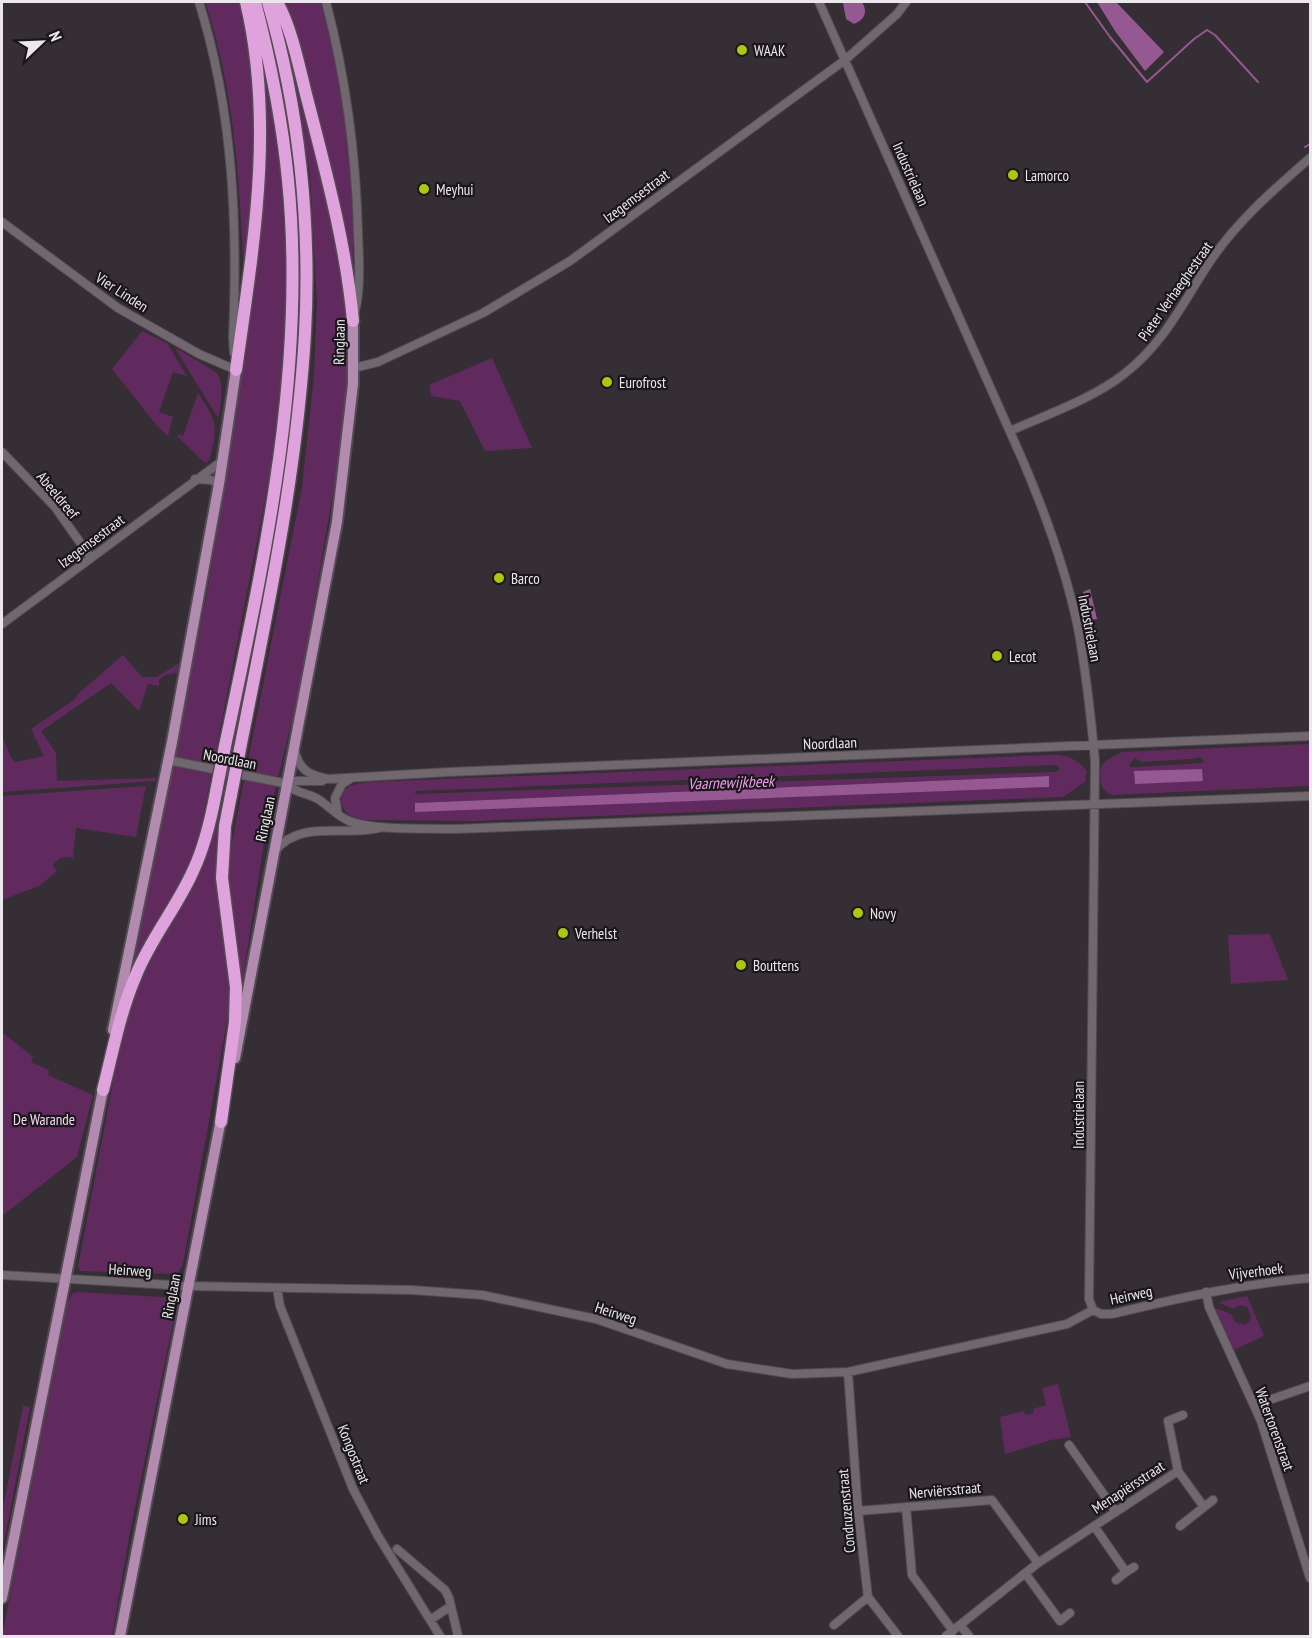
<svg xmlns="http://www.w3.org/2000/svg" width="1312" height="1638" viewBox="0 0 1312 1638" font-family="'PT Sans Narrow',sans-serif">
	<rect width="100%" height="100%" fill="#352e34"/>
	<path fill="#602a5e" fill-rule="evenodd" d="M205,2H241C249,42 256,83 256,124C256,176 249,228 244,279C240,186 235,91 205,2Z
		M283,2H321C333,46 342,91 347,137C353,184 353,231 354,279Z
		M295,72L339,251L346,310L348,370L337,470L299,691L267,823L240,997L227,867L302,487L314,375L317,301L310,174L291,74Z
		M266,75L280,161L286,263L287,316L281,391L274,454L196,853L186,874L132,966L207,593L234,430L253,285L262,79Z
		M142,331L167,343L187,376L173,372L159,412L173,417L168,436L157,426L112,369Z
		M176,348L217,373C225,386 220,402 219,417L216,415L176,350Z
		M492,358L532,448L485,451L460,401L431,396L429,385Z
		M198,393C218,423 218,427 209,461L205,463L177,436L178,434L183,436Z
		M123,655L142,677H157L179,663L177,673L164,675L159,680V686L148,684L139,711L111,683L41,731L56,753L57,781L156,778L155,781L2,792V736L11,758L16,762L44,756L31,729L75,699L79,693Z
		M1310,744V786L1112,795C1098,790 1100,779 1101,766L1107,760L1122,752ZM1198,757L1203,760L1204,763L1134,767H1130V764L1135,758L1141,762L1191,759Z
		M1049,755C1065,754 1076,758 1087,771L1085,782L1063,797L475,821L366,820C361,819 355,818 351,816C340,810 337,794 348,787C354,784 361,783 368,782ZM1055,765L1059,767V771L1053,772L415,794L416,791ZM1048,776V787L415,811L416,803Z
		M146,786L136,837L76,828L73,858C63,855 60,858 53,865L57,871L39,886L2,900V796Z
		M219,805H224L230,1005L183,1264L178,1273L175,1274L80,1271L78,1266L119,1051L133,995L150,956L193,886L210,845Z
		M1270,934L1288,980L1231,984L1228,935Z
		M2,1032L33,1057L31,1062L49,1070L48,1075L93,1095L77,1157L2,1216Z
		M79,1292L178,1298L130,1532L112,1636H2L68,1301L73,1293Z
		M1247,1296L1264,1336L1234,1350L1215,1308L1231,1314L1235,1322L1244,1325L1249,1322L1251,1316L1247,1307L1241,1305L1233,1309L1219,1302Z
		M1058,1384L1071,1437L1051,1440L1005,1454L1000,1417L1024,1411L1025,1415L1034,1413L1033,1409L1046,1405L1042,1388Z
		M23,1406L30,1407L2,1553V1512Z"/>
	<path fill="#955892" d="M845,2H862C868,12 865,19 854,24L846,19L843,3Z
		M1097,2H1116L1164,52L1145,71L1115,31Z
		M1090,589L1097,619L1090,620L1083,592Z
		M1202,769L1203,781L1135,784L1134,771Z
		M1049,776V787L415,812V803Z"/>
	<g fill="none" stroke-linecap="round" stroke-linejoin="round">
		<path stroke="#955892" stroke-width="2" d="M1085,2L1110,37L1147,82L1194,39L1207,30L1215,35L1258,82
			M1305,147L1310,144"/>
		<defs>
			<path id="minor" d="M199,2C233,111 238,223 233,337L234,353
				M326,2C346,78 356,155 358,233C359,257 361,289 355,311
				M819,2L1023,461C1046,515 1066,571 1078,628C1086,672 1091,717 1095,761L1089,1299L1093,1310
				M2,222L118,308L199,354L236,370V368
				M354,368L378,362L483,313L570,261L845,60L897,14L906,2
				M1010,431C1046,415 1094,398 1124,374C1163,344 1181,306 1207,266C1234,224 1273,190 1310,158
				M2,452L55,507L91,558
				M195,479L211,480L219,484
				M2,624L222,461
				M295,752C300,771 310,775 328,779L449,772L1310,736
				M168,760L288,784L293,781H322
				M288,784C294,793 307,793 316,798C327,804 336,815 347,820C370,831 427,828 455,829L1310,796
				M338,814L335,798L342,784L350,779
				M275,851C300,819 343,837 379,828
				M2,1275L188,1286L412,1290L482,1295L596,1319L727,1364L792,1374L848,1372L1067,1324L1093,1310
				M277,1288L280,1306L353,1489L378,1536L440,1636
				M1206,1292L1209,1307L1261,1421L1310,1578
				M1093,1310L1101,1314H1112C1179,1298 1241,1284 1310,1278
				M848,1372L858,1511L868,1597L898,1636
				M1255,1405L1310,1386
				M1069,1445L1116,1512
				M906,1507L912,1575L953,1631
				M1204,1507L1213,1500
				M858,1511L992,1500L1038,1563
				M1094,1526L1126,1572L1134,1567
				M1180,1526L1204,1507L1178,1471L1168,1421L1183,1415
				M397,1549L445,1590L449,1598L458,1636
				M1025,1573L1060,1621L1070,1613
				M1116,1580L1126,1572
				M430,1620L451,1606
				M834,1625L868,1597
				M960,1625L969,1636
				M946,1636L1038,1563L1178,1471"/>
			<path id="major" d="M113,1030L172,742L219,484L236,370
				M235,1058L337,522L353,384V321
				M2,1598L104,1084
				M120,1636L222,1114"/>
			<path id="highway" d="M277,2C292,29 299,67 307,98C326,172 346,245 353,321
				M236,370C253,248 275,124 246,2
				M225,746C264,561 307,370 288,180C282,119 270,60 255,2
				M240,749C267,612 297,474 305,333C311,223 299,108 268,2
				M103,1090C113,1051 120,1012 136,975C151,938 177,907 193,871C205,846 211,819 216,792
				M221,1122L235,1022L236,987L222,878L225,826L231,795"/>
		</defs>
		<use href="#minor" stroke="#524c52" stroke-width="10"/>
		<use href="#major" stroke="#524c52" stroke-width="14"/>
		<use href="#highway" stroke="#524c52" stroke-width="15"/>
		<use href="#minor" stroke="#70676f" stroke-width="8"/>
		<use href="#major" stroke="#b38ab0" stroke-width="10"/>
		<use href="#highway" stroke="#e0a2dc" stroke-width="12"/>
		<defs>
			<path id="highway-bridge" d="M216,792L225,746
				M231,795L240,749"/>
		</defs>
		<use href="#highway-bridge" stroke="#524c52" stroke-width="15" stroke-linecap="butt"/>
		<use href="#highway-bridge" stroke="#e0a2dc" stroke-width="12"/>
	</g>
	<g fill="#adc60f" stroke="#1a171a" stroke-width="2">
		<circle cx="742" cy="50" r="6"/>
		<circle cx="1013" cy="175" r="6"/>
		<circle cx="424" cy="189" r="6"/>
		<circle cx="607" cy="382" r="6"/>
		<circle cx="499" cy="578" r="6"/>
		<circle cx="997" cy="656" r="6"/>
		<circle cx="858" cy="913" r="6"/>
		<circle cx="563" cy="933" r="6"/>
		<circle cx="741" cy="965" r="6"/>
		<circle cx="183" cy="1519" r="6"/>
	</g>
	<g text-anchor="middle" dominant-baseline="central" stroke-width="4.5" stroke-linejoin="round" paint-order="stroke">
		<g font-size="15" fill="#ece7ec" stroke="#1a171a" text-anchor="start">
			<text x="754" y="50">WAAK</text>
			<text x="1025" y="175">Lamorco</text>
			<text x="436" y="189">Meyhui</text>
			<text x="619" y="382">Eurofrost</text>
			<text x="511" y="578">Barco</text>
			<text x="1009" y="656">Lecot</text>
			<text x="870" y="913">Novy</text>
			<text x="575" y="933">Verhelst</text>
			<text x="753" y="965">Bouttens</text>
			<text x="195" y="1519">Jims</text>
		</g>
		<g font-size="15" fill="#ece7ec" stroke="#1a171a">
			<text transform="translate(911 174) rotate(66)">Industrielaan</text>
			<text transform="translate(636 196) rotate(-37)">Izegemsestraat</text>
			<text transform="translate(1175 291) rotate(-55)">Pieter Verhaeghestraat</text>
			<text transform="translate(122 292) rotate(33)">Vier Linden</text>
			<text transform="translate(339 342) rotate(-89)">Ringlaan</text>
			<text transform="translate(58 495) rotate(50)">Abeeldreef</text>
			<text transform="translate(91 541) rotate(-37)">Izegemsestraat</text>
			<text transform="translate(1090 628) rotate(79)">Industrielaan</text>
			<text transform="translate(830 743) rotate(-2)">Noordlaan</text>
			<text transform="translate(230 759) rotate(11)">Noordlaan</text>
			<text transform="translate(265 819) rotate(-78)">Ringlaan</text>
			<text transform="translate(1078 1115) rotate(-90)">Industrielaan</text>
			<text transform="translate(130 1270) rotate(3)">Heirweg</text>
			<text transform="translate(1256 1271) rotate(-7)">Vijverhoek</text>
			<text transform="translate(1131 1295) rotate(-12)">Heirweg</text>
			<text transform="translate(171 1296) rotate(-79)">Ringlaan</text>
			<text transform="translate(616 1313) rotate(18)">Heirweg</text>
			<text transform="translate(1275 1429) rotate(70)">Watertorenstraat</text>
			<text transform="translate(354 1454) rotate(68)">Kongostraat</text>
			<text transform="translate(1128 1487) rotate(-33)">Menapiërsstraat</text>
			<text transform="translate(945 1490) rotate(-5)">Nerviërsstraat</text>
			<text transform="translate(846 1511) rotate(-95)">Condruzenstraat</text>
		</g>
		<g font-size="15" fill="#f9d6f6" stroke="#1a171a">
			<text x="44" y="1119">De Warande</text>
		</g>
		<g font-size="16" font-style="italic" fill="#f09cec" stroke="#1a171a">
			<text transform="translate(731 782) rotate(-2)">Vaarnewijkbeek</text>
		</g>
	</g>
	<rect width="1312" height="1638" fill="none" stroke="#ece7ec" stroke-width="6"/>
	<g transform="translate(42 42) rotate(67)" stroke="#1a171a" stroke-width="4.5" paint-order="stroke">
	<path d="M0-4.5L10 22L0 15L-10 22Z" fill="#ece7ec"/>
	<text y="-9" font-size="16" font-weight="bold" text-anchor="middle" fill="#ece7ec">N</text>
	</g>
</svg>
